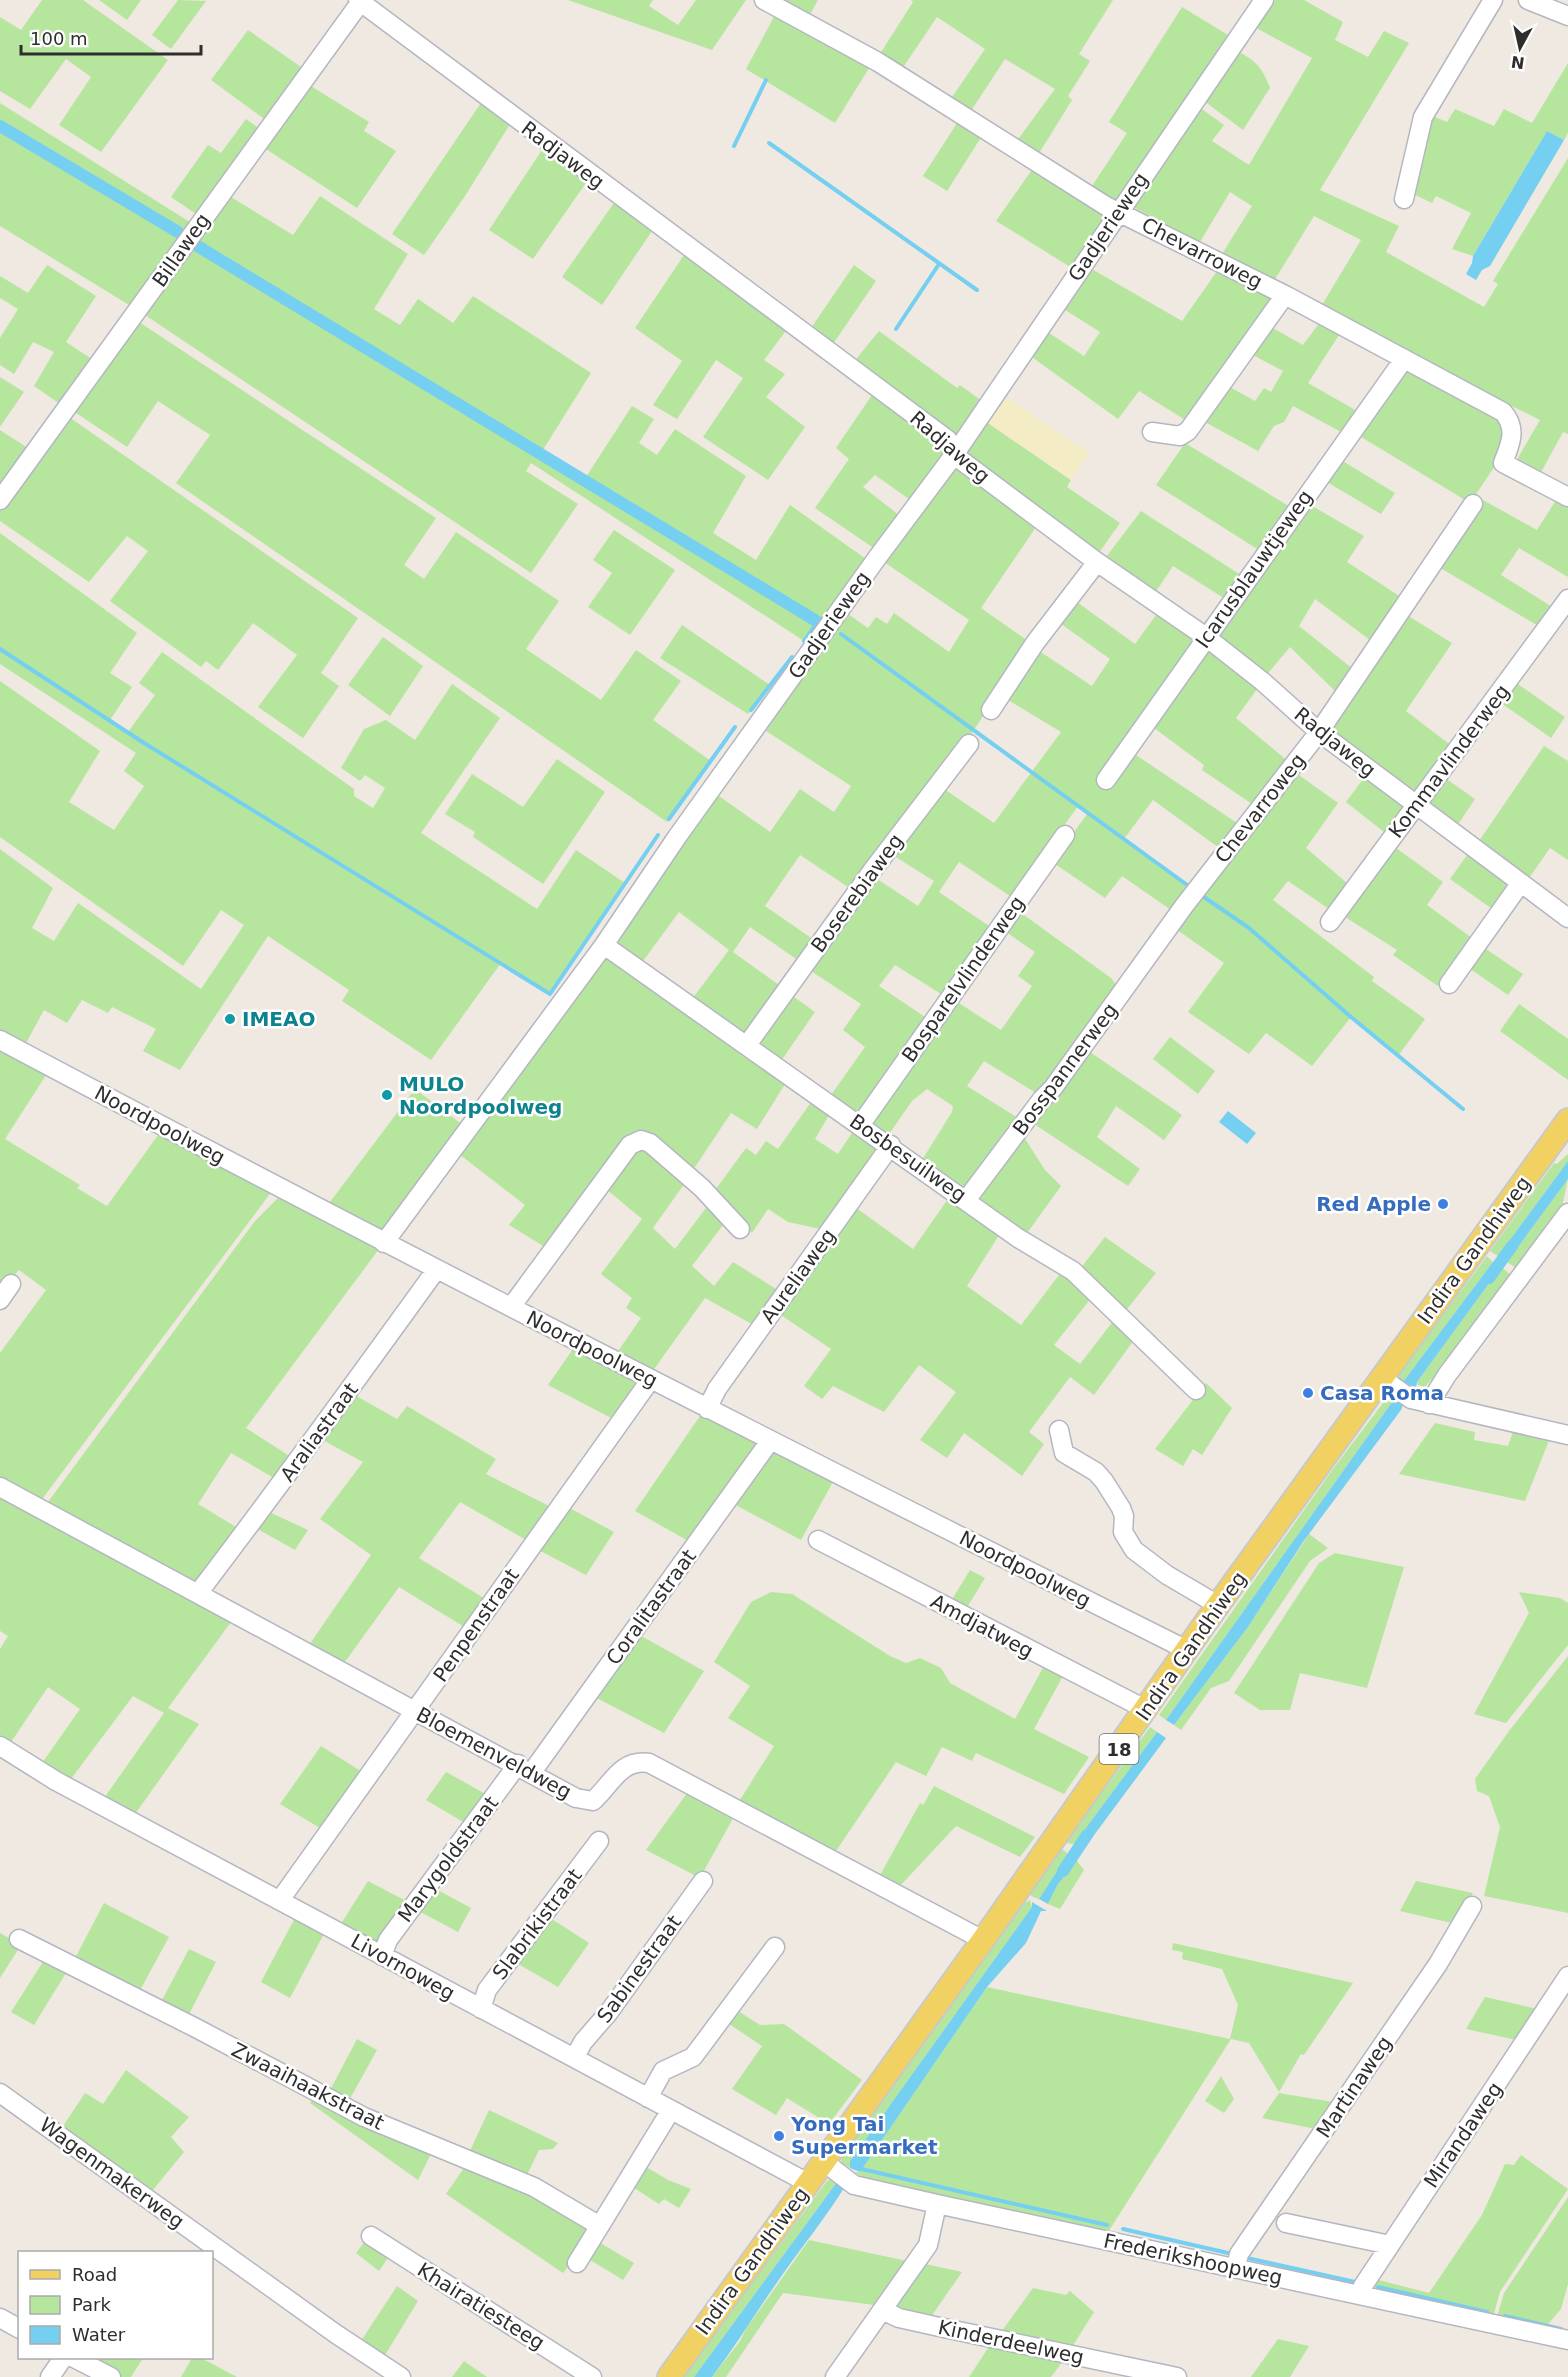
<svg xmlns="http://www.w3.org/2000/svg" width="1568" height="2377" viewBox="0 0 1568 2377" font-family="'DejaVu Sans',sans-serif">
	<rect width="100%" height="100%" fill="#efe9e1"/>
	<path fill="#b6e59e" d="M42,0H83L168,60L101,152L59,125L91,77L66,59L30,109L0,91V17L21,30Z
		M99,0H141L127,20Z
		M178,0L206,1L171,49L152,35Z
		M568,0H653L649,6L678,25L696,0H746L712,50Z
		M774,0H818L808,18Z
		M911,0H1113L1079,54L1090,61L1068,96L1072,100L1038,155L1016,142L1055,89L1005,59L969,114L950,100L985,49L937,17L902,69L880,54L913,2Z
		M1275,0H1304L1343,22L1335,40L1368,57L1384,31L1409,43L1320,190L1399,226L1386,252L1484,307L1498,284L1493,281L1568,158V434L1563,432L1539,476L1515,463L1540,420L1398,350L1322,305L1361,240L1314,216L1274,281L1222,254L1252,206L1230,192L1200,242L1133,207L1199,107L1224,125L1212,141L1249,165L1312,58L1256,28Z
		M1182,7L1233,38L1115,202L1090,189L1127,133L1109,122Z
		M776,13L871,65L835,123L746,69Z
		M248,30L304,69L267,121L211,80Z
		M1237,51C1256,60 1263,69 1270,88L1243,130L1204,101Z
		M1568,63V133L1564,140L1547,131L1473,256L1452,249L1471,213L1436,196L1432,203L1409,192L1430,115L1447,122L1455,109L1494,126L1504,109L1532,123Z
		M306,83L369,122L364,131L396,151L357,208L261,146Z
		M483,100L512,121L465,196L424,255L392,234Z
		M0,103L193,224L134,308L0,226Z
		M246,119L260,129L199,216L171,197L208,145L221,153Z
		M959,120L982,136L947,191L923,176Z
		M544,147L588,180L533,259L489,230Z
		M1034,167L1108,215L1072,268L996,221Z
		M226,194L293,235L320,196L408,254L374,309L400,325L418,299L453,323L473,296L591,373L541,453L584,480L632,406L654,419L639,443L657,455L675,429L746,476L713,533L756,560L790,505L866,559L822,624L818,623L804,641L531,463L526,471L578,504L531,573L142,313Z
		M616,200L654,228L602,305L562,277Z
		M684,255L788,328L764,360L785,374L766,397L805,427L768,480L703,437L743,378L716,360L677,419L653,405L682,361L635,328Z
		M47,265L96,296L66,342L95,361L63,406L34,386L54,352L33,342L14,374L0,365V338L18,309L0,298V276L28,293Z
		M854,265L876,281L831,347L809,331Z
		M1220,267L1279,299L1190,423L1139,391L1118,419L1029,355L1046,331L1084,356L1100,332L1062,308L1090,268L1182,321Z
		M136,320L436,518L404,565L424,579L456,532L559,601L526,649L601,700L636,650L681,681L653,720L711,761L667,822L176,483L210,435L158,401L127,447L70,409Z
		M1320,322L1341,332L1308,383L1357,411L1343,433L1293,406L1284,422L1274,426L1258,451L1203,421L1228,386L1255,401L1264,388L1271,392L1283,371L1253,355L1271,327L1303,345Z
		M879,331L957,388L960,385L982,401L958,439L852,364Z
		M1405,368L1501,416L1507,425L1497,463L1470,503L1358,435Z
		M0,377L24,392L0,427Z
		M874,392L947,450L913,502L875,475L863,487L899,515L875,549L815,508L849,459L836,448Z
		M66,415L358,618L321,673L339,686L303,738L258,707L297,655L253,623L218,670L206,661L201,667L110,601L148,551L127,536L89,582L0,521V508Z
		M985,421L1071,480L1067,487L1120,523L1096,557L961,456Z
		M0,430L31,450L0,493Z
		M1185,443L1292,508L1262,552L1156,485Z
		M1341,460L1395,493L1381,514L1327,482Z
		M954,462L1038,524L981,608L1031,643L974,730L854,891L800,855L765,906L817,942L802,963L750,927L733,952L782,987L748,1034L741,1033L692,999L729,950L679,912L643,961L616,941L716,794L770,832L800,789L834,812L851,786L766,731L848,614L868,628L876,617L887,624L894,613L949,652L969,620L884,562Z
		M1558,497L1568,502V577L1519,548L1501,575L1554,608L1540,627L1437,566L1483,500L1537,530Z
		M1307,503L1364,536L1347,562L1404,599L1374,643L1315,599L1299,626L1353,669L1337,693L1290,647L1264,678L1212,637Z
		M1141,511L1244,577L1227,600L1173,566L1153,596L1103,561Z
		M614,530L675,570L630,635L588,607L612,573L593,560Z
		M0,533L137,633L110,673L132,687L110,720L128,732L155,695L139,683L162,652L354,789V796L373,808L385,788L365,775L360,781L341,768L364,729L386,720L415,740L452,684L500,718L421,833L537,909L576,850L625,883L550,994L501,963L431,1060L342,1001L349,990L268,936L180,1070L143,1051L156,1029L112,1007L108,1013L82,1000L67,1023L44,1010L25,1045L0,1032V849L53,888L32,928L54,941L78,903L201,989L244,925L221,910L183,966L0,837V681L100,751L69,802L114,830L144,786L124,771L136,753L0,664Z
		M1074,600L1135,644L1159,611L1200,639L1130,751L1240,825L1222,850L1153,800L1124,839L1190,887L1171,910L1122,876L1105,898L1052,862L1088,813L1078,806L1013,898L959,862L939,892L992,928L946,997L895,965L879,986L928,1019L860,1116L831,1095L865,1047L843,1030L861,1004L808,969L874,877L918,906L934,881L891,854L941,787L994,823L1061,732L1003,697L1036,649L1092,686L1110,659L1057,621Z
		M1405,614L1452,643L1406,711L1453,747L1416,800L1325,731Z
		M682,625L770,685L748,714L660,658Z
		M383,637L423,666L390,716L348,685Z
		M1207,644L1260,685L1236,718L1289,762L1255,806L1202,770L1204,765L1150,725Z
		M1515,682L1565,717L1551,738L1501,703Z
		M1544,746L1568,761V860L1550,848L1527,881L1477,844Z
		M557,759L605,792L543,884L473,837L475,832L445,814L472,774L523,807Z
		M1296,773L1338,803L1306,848L1347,883L1329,909L1288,881L1273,900L1374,977L1372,981L1425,1019L1398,1056L1351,1017L1312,1066L1266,1033L1249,1054L1188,1012L1224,963L1176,929Z
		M1366,775L1405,804L1384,832L1346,802Z
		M1445,778L1475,799L1455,829L1424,806Z
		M1392,845L1443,882L1427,905L1472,938L1438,986L1393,955L1397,950L1342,915Z
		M1470,851L1514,884L1495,911L1450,879Z
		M1017,910L1111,978L1119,989L1041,1096L984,1061L967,1086L1021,1120L972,1187L961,1191L922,1160L952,1112L953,1106L927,1089L912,1101L887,1137L867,1123L954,1000L1001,1030L1032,986L1018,976L1035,952L1003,930Z
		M1483,947L1523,974L1508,995L1469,968Z
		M606,957L787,1081L757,1129L731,1113L691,1173L645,1135L548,1249L509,1225L525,1205L459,1154Z
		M790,994L815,1012L781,1061L756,1044Z
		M1519,1004L1568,1039V1080L1500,1031Z
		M1170,1037L1215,1071L1198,1094L1153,1059Z
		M0,1046L48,1072L5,1139L80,1185L77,1188L107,1206L161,1131L272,1191L43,1498L38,1499L0,1481V1353L46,1290L19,1270L0,1292Z
		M1087,1050L1182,1115L1164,1140L1116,1106L1097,1137L1140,1169L1128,1186L1031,1122Z
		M415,1089L463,1125L383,1234L327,1206Z
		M814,1098L832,1110L815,1139L838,1154L856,1127L880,1150L825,1230L788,1222L768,1209L752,1233L713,1193L746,1148L756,1155L766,1141L778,1149Z
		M1022,1134L1045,1170L1061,1186L1025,1236L973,1197Z
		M644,1148L685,1183L653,1228L675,1249L709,1204L726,1221L692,1266L714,1286L733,1262L781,1292L757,1327L705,1298L652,1372L616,1354L641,1318L626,1308L632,1298L601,1274L642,1219L606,1189L632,1152Z
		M1568,1154V1161L1498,1256L1490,1251L1554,1163L1557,1164Z
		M1568,1179L1560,1216L1516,1268L1507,1262Z
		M280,1196L379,1249L246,1428L294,1459L279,1481L231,1453L198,1504L241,1530L202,1580L193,1583L47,1505L48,1502L255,1221Z
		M950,1196L1001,1232L967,1286L1021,1325L1062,1271L1092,1297L1054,1345L1080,1364L1114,1320L1134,1340L1094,1395L1070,1377L1029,1432L1044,1444L1022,1476L964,1433L947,1458L920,1440L956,1392L919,1365L884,1412L833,1386L822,1399L804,1386L831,1349L778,1313L855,1207L913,1249Z
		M1105,1237L1156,1273L1123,1314L1080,1269Z
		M1487,1256L1493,1262L1403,1382L1398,1378L1399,1374Z
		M1501,1267L1515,1278L1472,1333L1425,1387L1418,1385L1417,1382Z
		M575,1346L639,1381L617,1421L548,1385Z
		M1206,1383L1232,1408L1202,1455L1193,1449L1183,1466L1155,1449Z
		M351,1393L397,1419L407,1406L496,1459L486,1474L553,1508L528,1541L460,1502L419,1558L487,1600L466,1628L399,1587L342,1666L307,1648L371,1555L320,1519L363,1462L317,1437Z
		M1389,1395L1395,1398L1166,1720L1159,1715L1333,1469Z
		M702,1413L760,1444L692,1543L635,1511Z
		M1435,1423L1475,1432L1474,1440L1508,1446L1514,1429L1550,1438L1525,1501L1399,1474Z
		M772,1450L834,1480L801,1540L730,1502Z
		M0,1493L234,1618L168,1708L199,1724L133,1817L102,1801L164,1713L133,1696L68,1783L40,1766L80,1709L48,1687L9,1745L0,1740V1649L8,1636L0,1631Z
		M564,1505L614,1532L586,1575L533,1547Z
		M267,1511L308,1530L295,1550L254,1527Z
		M1309,1534L1328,1548L1310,1561L1229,1681L1211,1688L1181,1730L1174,1725L1248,1627Z
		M1335,1553L1404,1567L1367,1688L1300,1673L1290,1710H1260L1234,1693L1319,1563Z
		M970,1570L985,1578L963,1614L948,1606Z
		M771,1592L792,1594L890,1656L906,1663L920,1658L941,1668L950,1683L1015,1719L1045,1664L1064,1674L1034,1729L1089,1757L1064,1794L976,1753L972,1761L942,1747L926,1776L896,1762L834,1854L738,1803L774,1746L728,1718L750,1686L714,1662L751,1602Z
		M1519,1592L1560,1598L1568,1603V1645L1506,1723L1474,1714L1529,1613Z
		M636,1633L704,1671L664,1733L591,1695Z
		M1568,1656V1913L1484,1896L1500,1827L1489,1796L1477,1791L1475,1779L1509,1731Z
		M1150,1727L1157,1732L1074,1844L1065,1843Z
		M321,1746L367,1775L325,1831L280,1804Z
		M446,1772L491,1797L470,1826L426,1800Z
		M934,1786L1035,1837L1020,1857L956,1826L899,1887L879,1877L920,1803L923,1805Z
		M690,1789L736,1813L700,1878L646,1850Z
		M1062,1849L1068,1854L1039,1899L1031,1896V1892Z
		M1077,1861L1084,1870L1060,1909L1048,1904L1058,1884Z
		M368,1881L410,1903L379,1948L339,1927Z
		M1416,1881L1473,1893L1456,1924L1400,1911Z
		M432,1887L471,1908L458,1932L415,1909Z
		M1030,1900L1032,1907L850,2161V2168L841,2163L842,2157L1021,1905Z
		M104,1903L169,1937L138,1994L73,1962Z
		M297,1914L326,1930L290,1998L261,1982Z
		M547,1916L589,1943L558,1987L513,1961Z
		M0,1933L21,1945L0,1978Z
		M1173,1943L1353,1983L1304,2055L1301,2054L1279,2092L1249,2043L1231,2039L1110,2229L1104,2235L865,2180L855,2172H860L987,1987L1230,2039L1238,2005L1222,1969L1182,1959L1183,1952L1172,1950Z
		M189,1949L216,1962L187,2018L160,2004Z
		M46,1957L69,1968L34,2025L11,2012Z
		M1485,1997L1542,2010L1521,2041L1466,2029Z
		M735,2009L760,2025L784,2024L862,2080L829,2124L787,2098L776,2115L732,2089L762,2046L726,2022Z
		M357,2039L377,2050L347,2104L328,2094Z
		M126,2070L189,2117L171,2137L184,2152L148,2196L59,2132L85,2093L103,2104Z
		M1221,2076L1234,2099L1224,2113L1205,2101Z
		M1279,2093L1339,2103L1321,2130L1262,2118Z
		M316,2096L433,2150L418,2180L310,2103Z
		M489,2110L558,2143L553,2149L539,2150L525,2179L468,2155Z
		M1521,2155L1568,2189L1500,2292L1493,2317L1371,2292V2278L1429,2293L1482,2215L1505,2164L1514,2165Z
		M468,2162L590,2223L581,2251L563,2273L446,2194Z
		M643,2165L668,2180L691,2189L679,2208L664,2199L659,2204L631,2186Z
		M833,2178L837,2182L694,2377H682L818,2193L827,2181Z
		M1568,2197V2284L1561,2309L1544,2329L1497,2317L1504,2293Z
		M809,2240L907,2261L874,2305L783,2293L726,2377H712L740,2341L746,2329Z
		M365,2241L388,2258L379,2271L356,2253Z
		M597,2241L634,2263L623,2280L587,2258Z
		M921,2263L962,2272L928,2321L895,2307Z
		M397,2286L418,2301L382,2360L359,2344Z
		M1033,2288L1066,2295L1070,2291L1094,2312L1070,2350L999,2335Z
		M1278,2339L1309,2346L1290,2377H1251Z
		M992,2342L1066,2357L1051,2377H969Z
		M100,2358H143L131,2377H122L97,2363Z
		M192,2358H201L237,2377H181Z
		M464,2361L487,2377H452Z"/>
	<path fill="#f3ecc5" d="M1003,395L1089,453L1071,480L985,421Z"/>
	<path fill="#75cff0" d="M1547,131L1564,140L1490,266L1482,270L1476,280L1466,274L1472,263L1473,256Z
		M1228,1111L1256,1133L1247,1144L1219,1122Z
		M1568,1161V1179L1507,1262L1498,1256Z
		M1493,1262L1501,1267L1417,1382L1416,1388L1403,1382Z
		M1395,1398L1403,1405L1401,1410L1303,1542L1248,1627L1174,1725L1166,1720Z
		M1157,1732L1166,1738L1083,1850L1074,1844Z
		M1068,1854L1077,1861L1058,1884L1048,1904L1039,1899Z
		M1032,1902L1047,1911H1041L1026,1943L987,1987L860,2172L850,2168V2161L1032,1907Z
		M837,2182L844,2188C826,2217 805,2243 785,2271C760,2306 738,2343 712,2377H694Z"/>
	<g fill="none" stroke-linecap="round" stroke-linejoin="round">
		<path stroke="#75cff0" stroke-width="4" d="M769,143L977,290
			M734,146L766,80
			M896,329L939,264
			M841,634L1190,887
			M804,641L818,622
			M0,649L144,743L550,994L658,835
			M751,710L792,657
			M669,819L735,727
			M1201,895L1249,928L1351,1017L1463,1109
			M857,2168L1107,2225
			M1123,2229L1228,2253
			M1247,2258L1355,2282
			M1378,2287L1487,2312
			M1505,2316L1561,2329"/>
		<path stroke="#75cff0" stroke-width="12" d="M0,126L178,232
			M194,244L818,622
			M1489,1278L1512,1246
			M1063,1871L1087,1835"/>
		<defs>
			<path id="minor" d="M358,0L948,440L954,455L1097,562L1206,637L1262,681L1319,732L1568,918
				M764,0L878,62L1106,206L1285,295L1503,412C1518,429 1510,445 1503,463L1568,497
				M1528,0L1568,16
				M1404,199L1423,117L1493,0
				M1152,432L1180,436L1188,431L1285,295
				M0,500L362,0
				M991,710L1035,643L1097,562
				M1106,780L1404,359
				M1330,922L1568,599
				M604,945L1018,1238L1073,1271L1196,1390
				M1449,984L1520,884
				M0,1040C393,1249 789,1451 1187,1650
				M747,1045L872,871L969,744
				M861,1124L1065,835
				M967,1199L1042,1099L1053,1088L1184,906L1319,732L1473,504
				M384,1243L604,945L677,837L877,558L954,455L1264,0
				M0,1300L11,1284
				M511,1307L630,1145L641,1140L650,1143L702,1188L740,1229
				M1382,1378L1411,1399L1568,1435
				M1429,1404L1447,1375L1568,1213
				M707,1409L717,1389L891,1145
				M1059,1430L1064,1453L1096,1472L1104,1481L1121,1508L1124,1516L1123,1532L1134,1550L1167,1575L1218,1605
				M0,1487L576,1798L593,1801C612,1784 620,1759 649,1763L983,1940
				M818,1540L1147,1710
				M199,1592C280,1486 358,1378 436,1270
				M0,1746L56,1781L808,2183
				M532,1772L770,1441
				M280,1900L651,1379
				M19,1939L196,2028L364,2117L534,2187L600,2226
				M382,1956L388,1940L518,1764
				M481,2009L487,1990L599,1841
				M575,2057L583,2042L609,2012L703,1881
				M0,2093L336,2334L401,2377
				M648,2098L663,2071L693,2057L775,1947
				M824,2162L854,2185L937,2204L1568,2340
				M1286,2223L1390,2245
				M371,2236L592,2377
				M577,2263L671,2110
				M1236,2267L1239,2254L1438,1964L1472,1906
				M1360,2294L1363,2286L1568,1976
				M882,2310L899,2318L944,2328L1177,2377
				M0,2318L20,2329
				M74,2358L111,2377
				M50,2377L63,2358
				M835,2377L928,2245L937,2204"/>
			<path id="major" d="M669,2377L983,1940L1218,1605L1568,1120"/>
		</defs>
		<use href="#minor" stroke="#b4b7c1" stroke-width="21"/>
		<use href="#major" stroke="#c9c9c9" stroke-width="26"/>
		<use href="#minor" stroke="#fff" stroke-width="18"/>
		<use href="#major" stroke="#f2d163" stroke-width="22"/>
	</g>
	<g fill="#0f9aa8" stroke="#fff" stroke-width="2">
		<circle cx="230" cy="1019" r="6"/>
		<circle cx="387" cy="1095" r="6"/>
	</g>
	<g fill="#3f7fe0" stroke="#fff" stroke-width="2">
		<circle cx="1443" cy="1204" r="6"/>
		<circle cx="1308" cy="1393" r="6"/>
		<circle cx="779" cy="2136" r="6"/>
	</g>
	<g text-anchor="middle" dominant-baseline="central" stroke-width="5" stroke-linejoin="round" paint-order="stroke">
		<rect fill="#fff" stroke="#6d6d6d" stroke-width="1.5" x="1099.5" y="1734" width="39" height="30" rx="4.5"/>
		<g font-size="18" font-weight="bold" fill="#2e2e2e">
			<text x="1119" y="1749">18</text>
		</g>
		<g font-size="20" fill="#2e2e2e" stroke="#fff">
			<text transform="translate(563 155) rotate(37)">Radjaweg</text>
			<text transform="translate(1108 227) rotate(-56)">Gadjerieweg</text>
			<text transform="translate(181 250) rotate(-55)">Billaweg</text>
			<text transform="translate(1202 253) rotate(27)">Chevarroweg</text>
			<text transform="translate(950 447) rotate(41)">Radjaweg</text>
			<text transform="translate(1254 569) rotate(-55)">Icarusblauwtjeweg</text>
			<text transform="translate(829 625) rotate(-55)">Gadjerieweg</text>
			<text transform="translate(1335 742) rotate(39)">Radjaweg</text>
			<text transform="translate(1449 761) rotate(-53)">Kommavlinderweg</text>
			<text transform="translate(1260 808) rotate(-52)">Chevarroweg</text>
			<text transform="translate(857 893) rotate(-54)">Boserebiaweg</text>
			<text transform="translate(963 979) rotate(-55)">Bosparelvlinderweg</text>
			<text transform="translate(1065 1069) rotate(-53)">Bosspannerweg</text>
			<text transform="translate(160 1125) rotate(28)">Noordpoolweg</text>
			<text transform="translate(908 1158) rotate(35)">Bosbesuilweg</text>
			<text transform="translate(1474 1250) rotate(-54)">Indira Gandhiweg</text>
			<text transform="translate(798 1276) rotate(-54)">Aureliaweg</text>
			<text transform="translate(592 1349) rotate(27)">Noordpoolweg</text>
			<text transform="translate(319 1432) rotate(-54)">Araliastraat</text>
			<text transform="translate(1025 1569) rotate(27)">Noordpoolweg</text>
			<text transform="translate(651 1607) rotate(-54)">Coralitastraat</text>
			<text transform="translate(476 1625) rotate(-55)">Penpenstraat</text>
			<text transform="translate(982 1626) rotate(28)">Amdjatweg</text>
			<text transform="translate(1191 1646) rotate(-55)">Indira Gandhiweg</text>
			<text transform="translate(494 1753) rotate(28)">Bloemenveldweg</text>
			<text transform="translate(448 1859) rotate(-53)">Marygoldstraat</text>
			<text transform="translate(537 1924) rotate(-53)">Slabrikistraat</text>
			<text transform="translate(403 1967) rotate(29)">Livornoweg</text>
			<text transform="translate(639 1969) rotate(-54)">Sabinestraat</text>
			<text transform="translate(308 2086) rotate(27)">Zwaaihaakstraat</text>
			<text transform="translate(1354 2087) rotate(-56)">Martinaweg</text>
			<text transform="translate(1463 2135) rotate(-56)">Mirandaweg</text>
			<text transform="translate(112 2173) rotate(36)">Wagenmakerweg</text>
			<text transform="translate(1193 2259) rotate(12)">Frederikshoopweg</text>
			<text transform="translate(752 2261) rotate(-54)">Indira Gandhiweg</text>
			<text transform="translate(481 2306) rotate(32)">Khairatiesteeg</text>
			<text transform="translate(1011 2342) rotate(12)">Kinderdeelweg</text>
		</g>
		<g font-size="20" font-weight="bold" fill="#0d838f" stroke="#fff" text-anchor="start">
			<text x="242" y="1019">IMEAO</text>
			<text x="399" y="1084">MULO<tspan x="399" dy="23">Noordpoolweg</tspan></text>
		</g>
		<g font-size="20" font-weight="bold" fill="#366cbe" stroke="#fff" text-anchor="start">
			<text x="1431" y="1204" text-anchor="end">Red Apple</text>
			<text x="1320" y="1393">Casa Roma</text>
			<text x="791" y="2124">Yong Tai<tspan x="791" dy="23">Supermarket</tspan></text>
		</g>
	</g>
	<rect x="18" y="2251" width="195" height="108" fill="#ffffff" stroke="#ababab" stroke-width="1.5"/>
	<rect x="30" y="2270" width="30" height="9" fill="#f2d163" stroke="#ababab" stroke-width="1.5"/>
	<text x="72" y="2281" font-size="18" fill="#2e2e2e">Road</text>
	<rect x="30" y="2296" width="30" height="18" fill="#b6e59e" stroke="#ababab" stroke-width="1.5"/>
	<text x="72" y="2311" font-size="18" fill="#2e2e2e">Park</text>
	<rect x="30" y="2326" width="30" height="18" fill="#75cff0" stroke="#ababab" stroke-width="1.5"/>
	<text x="72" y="2341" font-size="18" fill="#2e2e2e">Water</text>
	<g transform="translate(1520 48) rotate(188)" stroke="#ffffff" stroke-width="4.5" paint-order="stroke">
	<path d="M0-4.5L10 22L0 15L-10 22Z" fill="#2e2e2e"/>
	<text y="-9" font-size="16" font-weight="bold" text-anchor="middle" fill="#2e2e2e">N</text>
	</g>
	<path d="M21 45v9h180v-9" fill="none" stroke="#2e2e2e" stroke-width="3"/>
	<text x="30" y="45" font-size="18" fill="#2e2e2e" stroke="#ffffff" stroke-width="4.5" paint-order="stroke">100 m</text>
</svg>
